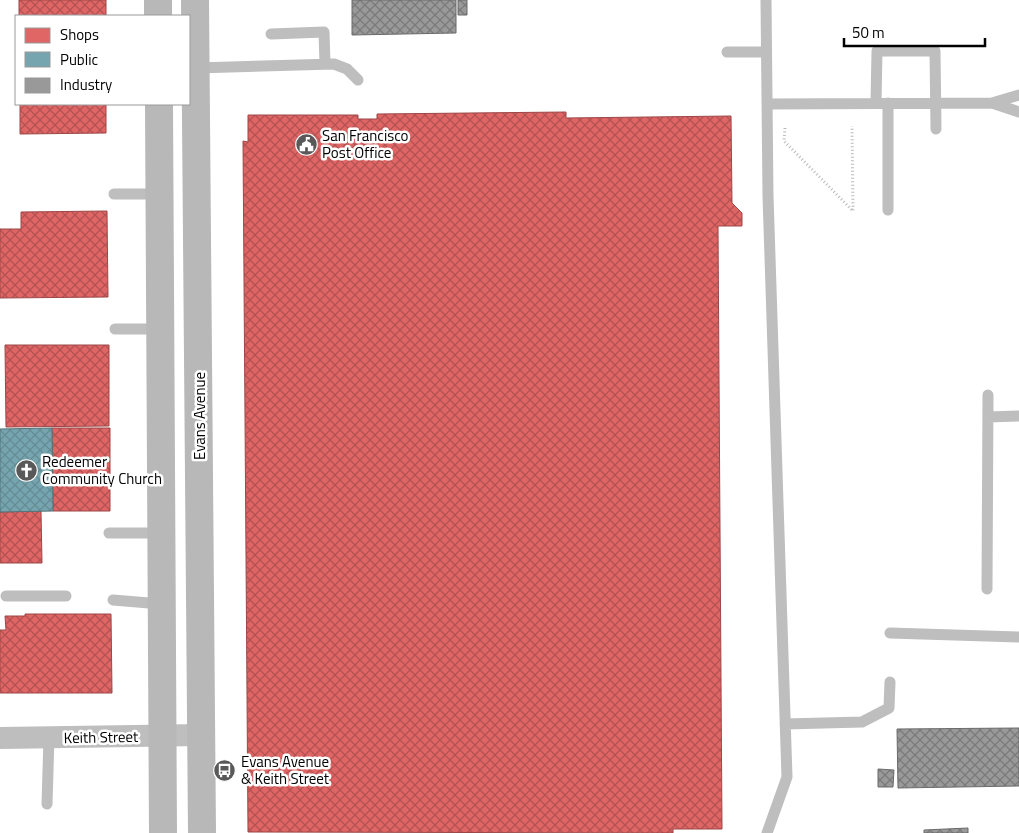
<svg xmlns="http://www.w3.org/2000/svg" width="1019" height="833" viewBox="0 0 1019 833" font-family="'Titillium Web',sans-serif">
	<defs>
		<pattern id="shops-cross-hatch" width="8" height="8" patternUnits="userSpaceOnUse" patternTransform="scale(1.25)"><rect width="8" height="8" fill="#e06666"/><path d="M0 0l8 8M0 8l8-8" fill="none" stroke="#b35252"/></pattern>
		<pattern id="public-cross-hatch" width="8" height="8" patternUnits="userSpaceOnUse" patternTransform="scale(1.25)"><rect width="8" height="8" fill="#76a5af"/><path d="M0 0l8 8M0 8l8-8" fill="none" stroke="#648c95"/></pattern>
		<pattern id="industry-cross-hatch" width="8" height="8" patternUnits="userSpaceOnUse" patternTransform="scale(1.25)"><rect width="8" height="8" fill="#999"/><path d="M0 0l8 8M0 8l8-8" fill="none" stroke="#7a7a7a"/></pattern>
	</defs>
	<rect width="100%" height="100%" fill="#fff"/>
	<path fill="url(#shops-cross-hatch)" stroke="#9d4747" d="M19,0H106V16H19Z
		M20,104H106V133L20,134Z
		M566,112V118L731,116L732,203L742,213V226H718L722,829H673V833L248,832L243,141L248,142V115H358V119H377V114Z
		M107,211L108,297L0,298V229H21V212Z
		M5,345H109V426L6,427Z
		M52,428H110V511H53Z
		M41,511L42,563H0V512Z
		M25,614H111L112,693H0V630H6L5,616H25Z"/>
	<path fill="url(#public-cross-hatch)" stroke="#53747a" d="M52,428L53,511L0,512V429Z"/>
	<path fill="url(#industry-cross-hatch)" stroke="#6b6b6b" d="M352,0H456V33L352,35Z
		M458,0H467V15H458Z
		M1019,728V786L898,788L897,729Z
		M878,769L894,770L893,787H878Z
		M968,828V833H924V830Z"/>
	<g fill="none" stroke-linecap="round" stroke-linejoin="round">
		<path stroke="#b9b9b9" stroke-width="3" stroke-dasharray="1 2.5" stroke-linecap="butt" d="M785,128L784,141L853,211L852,126"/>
		<path stroke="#bebebe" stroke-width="11" d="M766,0L768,196L787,777L767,833
			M271,34L324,32L325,64
			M727,52H766
			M196,68L334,64L347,69L358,80
			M876,103L877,51H935L936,129
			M992,103L1019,112
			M767,104L992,103L1019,95
			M114,194H160
			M888,210V103
			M115,329H161
			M988,417L1019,416
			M109,533H162
			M987,589L988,395
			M6,596H66
			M113,600L161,604
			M890,633L1019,637
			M785,724L862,722L889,708L890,682
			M47,804L49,737"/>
		<path stroke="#bebebe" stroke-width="22" d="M0,738L201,735"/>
		<path stroke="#b8b8b8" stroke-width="28" d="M158,0V16
			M195,0L202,833
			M159,104L163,833"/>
	</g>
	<defs>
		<symbol id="civic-disc" viewBox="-11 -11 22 22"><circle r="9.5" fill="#595959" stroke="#fff"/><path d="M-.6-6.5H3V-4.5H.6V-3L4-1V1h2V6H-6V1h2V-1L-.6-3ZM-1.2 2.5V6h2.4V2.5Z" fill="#fff"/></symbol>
		<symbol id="church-disc" viewBox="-11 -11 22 22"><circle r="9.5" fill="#595959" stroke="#fff"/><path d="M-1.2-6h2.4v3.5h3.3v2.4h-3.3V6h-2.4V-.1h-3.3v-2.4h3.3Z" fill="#fff"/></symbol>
		<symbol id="bus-disc" viewBox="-11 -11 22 22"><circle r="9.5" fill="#595959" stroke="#fff"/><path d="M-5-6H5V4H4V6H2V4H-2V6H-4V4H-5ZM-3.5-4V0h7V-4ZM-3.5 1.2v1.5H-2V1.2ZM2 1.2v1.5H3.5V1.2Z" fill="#fff"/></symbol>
	</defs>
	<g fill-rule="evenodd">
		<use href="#civic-disc" x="294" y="132" width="25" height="25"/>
		<use href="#church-disc" x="14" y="458" width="25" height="25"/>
		<use href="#bus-disc" x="212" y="758" width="25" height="25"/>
	</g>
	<g text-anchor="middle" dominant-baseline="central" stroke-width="5" stroke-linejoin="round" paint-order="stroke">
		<g font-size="15" fill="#000" stroke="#fff" text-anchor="start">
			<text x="322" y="135">San Francisco<tspan x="322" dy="17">Post Office</tspan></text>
			<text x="42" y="461">Redeemer<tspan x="42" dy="17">Community Church</tspan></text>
			<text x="241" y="761">Evans Avenue<tspan x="241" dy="17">&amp; Keith Street</tspan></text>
		</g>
		<g font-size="15" fill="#000" stroke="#fff">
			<text transform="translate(199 416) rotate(-90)">Evans Avenue</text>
			<text transform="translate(101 737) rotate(-1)">Keith Street</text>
		</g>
	</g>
	<rect x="15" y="15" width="175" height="90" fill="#ffffff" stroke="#999999"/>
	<rect x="25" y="28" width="25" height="15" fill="#e06666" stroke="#999999"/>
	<text x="60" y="40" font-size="15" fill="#000000">Shops</text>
	<rect x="25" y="52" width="25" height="15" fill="#76a5af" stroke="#999999"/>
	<text x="60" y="65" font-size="15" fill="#000000">Public</text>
	<rect x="25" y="78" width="25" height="15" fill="#999999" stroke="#999999"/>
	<text x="60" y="90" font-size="15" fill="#000000">Industry</text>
	<path d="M844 38v8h141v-8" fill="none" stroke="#000000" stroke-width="2.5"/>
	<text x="852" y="38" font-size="15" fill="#000000" stroke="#ffffff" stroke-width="4" paint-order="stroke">50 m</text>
</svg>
